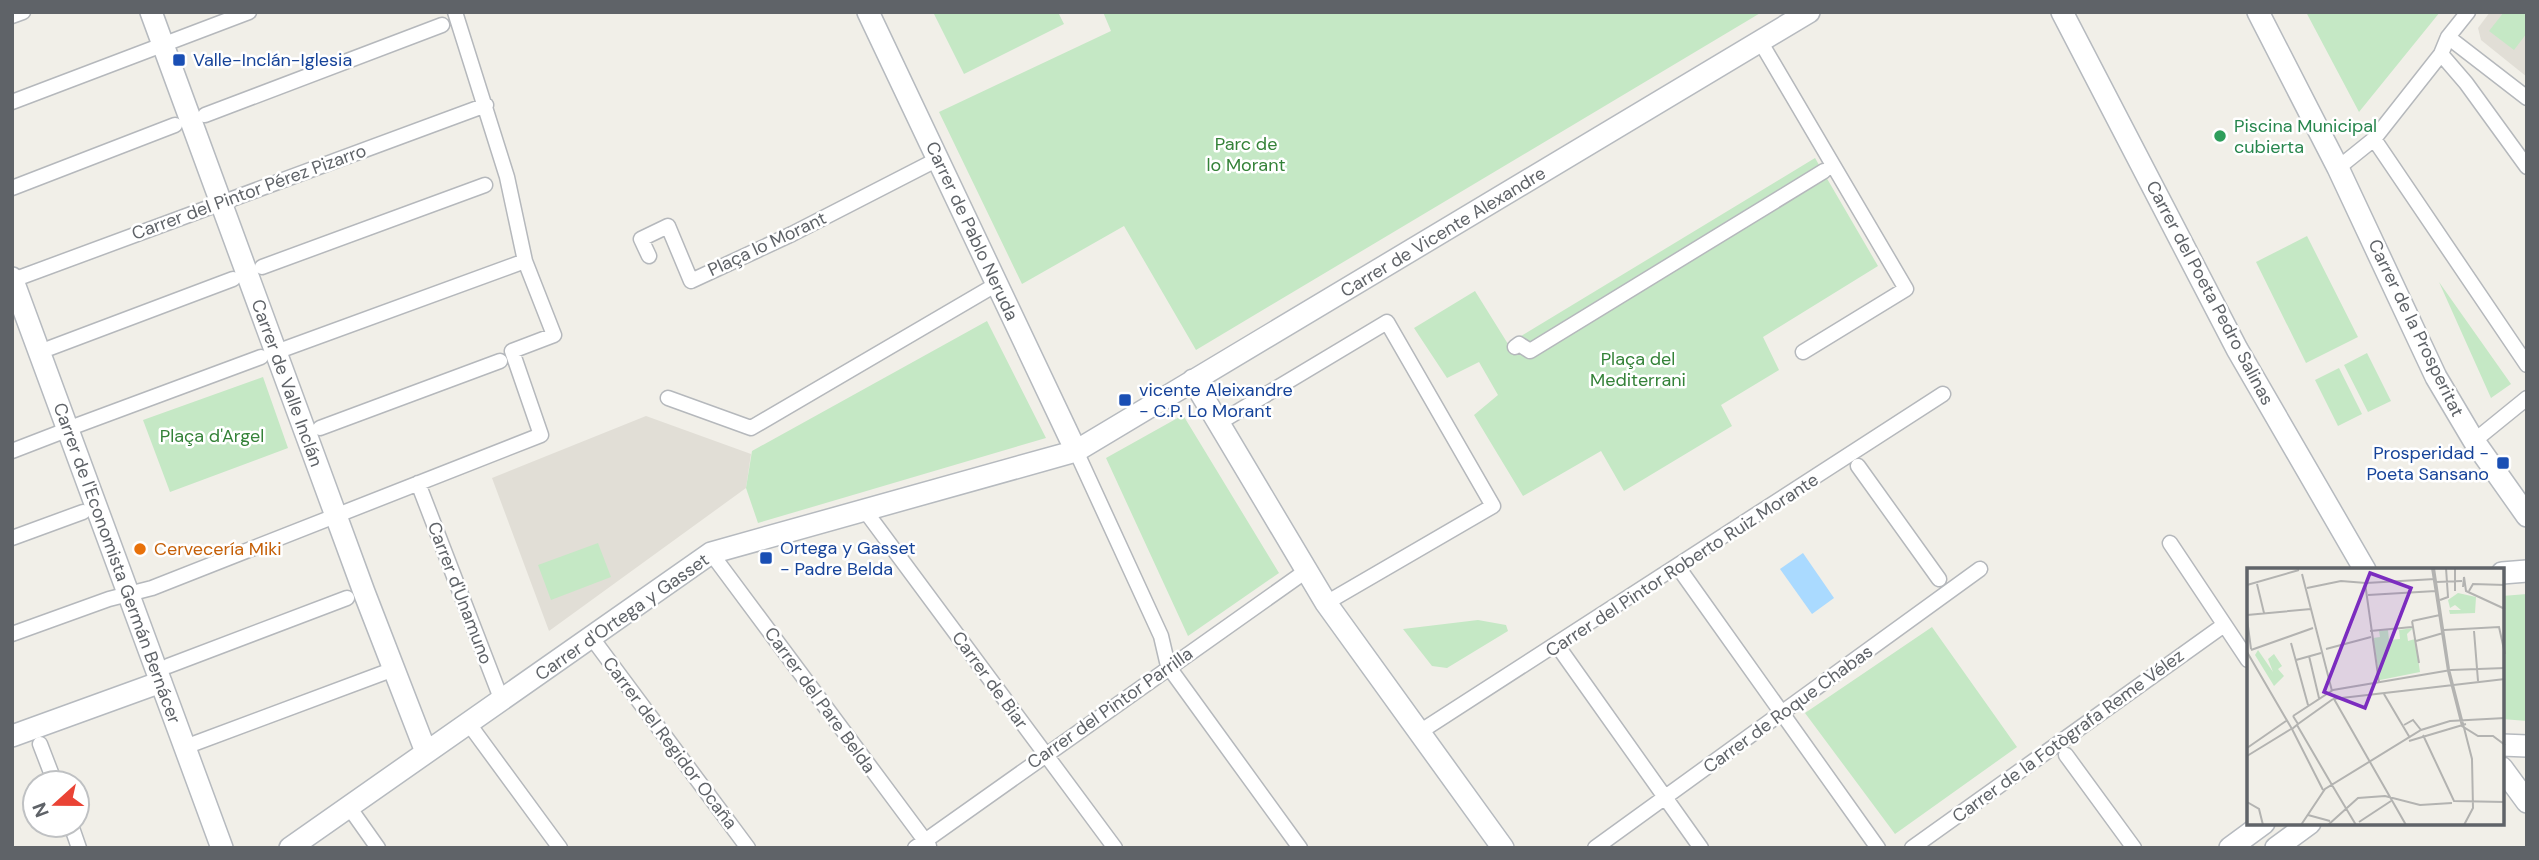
<svg xmlns="http://www.w3.org/2000/svg" width="2539" height="860" viewBox="0 0 2539 860" font-family="'DM Sans',sans-serif">
	<rect width="100%" height="100%" fill="#f1efe8"/>
	<path fill="#e1ded6" d="M2490,12H2527V77L2481,40L2478,28Z
		M646,416L751,454L746,488L549,631L492,478Z"/>
	<path fill="#c5e8c5" d="M933,12H1058L1064,24L964,74Z
		M1103,12H1762L1196,350L1124,226L1022,284L939,112L1111,31Z
		M2306,12H2440L2359,112Z
		M2504,12H2527V33L2514,50L2489,31Z
		M1815,158L1878,266L1763,337L1779,370L1721,405L1732,426L1624,491L1601,451L1523,496L1474,415L1498,395L1479,362L1447,378L1414,328L1475,291L1508,344Z
		M2307,236L2358,337L2306,363L2256,262Z
		M2439,282L2511,384L2491,398Z
		M987,321L1046,438L758,523L746,488L752,451Z
		M2367,353L2391,401L2368,412L2344,365Z
		M2339,368L2362,414L2338,426L2315,380Z
		M263,377L288,448L170,492L143,420Z
		M1183,415L1279,573L1188,636L1106,458Z
		M598,543L611,577L551,600L538,565Z
		M2527,594V721L2502,719V596Z
		M1478,620L1506,625L1508,631L1447,668L1432,666L1403,629Z
		M1932,627L2017,747L1895,834L1805,713Z"/>
	<path fill="#aadaff" d="M1803,553L1834,598L1812,614L1780,569Z"/>
	<g fill="none" stroke-linecap="round" stroke-linejoin="round">
		<defs>
			<path id="street" d="M12,16L23,12
				M2448,37L2527,98
				M1760,41L1906,289L1803,352
				M2441,54L2466,83L2527,167
				M12,102L249,12
				M205,115L442,25
				M2374,139L2527,365
				M2338,168L2374,139L2441,54L2448,37L2468,12
				M12,188L175,125
				M649,256L641,239L668,226L691,281L792,234L938,159
				M262,267L485,185
				M13,280L486,105
				M1515,347L1519,344L1530,351L1824,171
				M50,348L233,279
				M276,352L525,261
				M668,398L751,428L997,284
				M1217,424L1387,322L1493,506L1326,603
				M78,425L261,357
				M320,428L500,361
				M2474,441L2527,398
				M12,451L69,429
				M1076,451L1161,636L1168,666L1300,848
				M1858,466L1939,579
				M418,483L502,701
				M866,512L1115,848
				M12,538L83,512
				M2170,543L2248,660
				M711,553L929,846
				M1678,567L1878,848
				M12,634L109,599L152,588L541,435L512,351L554,335L525,261L507,177L455,12
				M592,638L748,848
				M1557,645L1701,848
				M168,666L347,598
				M469,724L560,848
				M1418,733L1943,394
				M40,744L55,783
				M185,747L394,669
				M2066,755L2134,848
				M349,807L378,848
				M71,825L79,848
				M915,848L1306,571
				M1595,848L1980,569
				M1912,848L2224,625"/>
			<path id="secondary" d="M151,12L364,592L426,752
				M868,12L1076,451
				M2062,12L2237,349L2365,570
				M2258,12L2338,168L2436,377L2474,441L2527,516
				M12,278L222,848
				M1193,380L1326,603L1503,848
				M2502,573L2527,571
				M12,736L161,682
				M2502,745L2527,746
				M2502,768L2527,802
				M290,848L711,553L1076,451L1809,12
				M2230,848L2264,823
				M2276,848L2310,823"/>
		</defs>
		<use href="#street" stroke="#b5b8bc" stroke-width="17"/>
		<use href="#secondary" stroke="#b6babf" stroke-width="24"/>
		<use href="#street" stroke="#fff" stroke-width="14"/>
		<use href="#secondary" stroke="#fff" stroke-width="21"/>
	</g>
	<g fill="#1a4fb4" stroke="#fff" stroke-width="2.5">
		<rect x="172" y="53" width="14" height="14" rx="3.5"/>
		<rect x="1118" y="393" width="14" height="14" rx="3.5"/>
		<rect x="2496" y="456" width="14" height="14" rx="3.5"/>
		<rect x="759" y="551" width="14" height="14" rx="3.5"/>
	</g>
	<circle fill="#2e9e5b" stroke="#fff" stroke-width="2.5" cx="2220" cy="136" r="7"/>
	<circle fill="#e8710a" stroke="#fff" stroke-width="2.5" cx="140" cy="549" r="7"/>
	<g text-anchor="middle" dominant-baseline="central" stroke-width="5" stroke-linejoin="round" paint-order="stroke">
		<g font-size="18" fill="#164399" stroke="#fff" text-anchor="start">
			<text x="193" y="60">Valle-Inclán-Iglesia</text>
			<text x="1139" y="390">vicente Aleixandre<tspan x="1139" dy="21">- C.P. Lo Morant</tspan></text>
			<text x="2489" y="453" text-anchor="end">Prosperidad -<tspan x="2489" dy="21">Poeta Sansano</tspan></text>
			<text x="780" y="548">Ortega y Gasset<tspan x="780" dy="21">- Padre Belda</tspan></text>
		</g>
		<g font-size="18" fill="#27864d" stroke="#fff" text-anchor="start">
			<text x="2234" y="126">Piscina Municipal<tspan x="2234" dy="21">cubierta</tspan></text>
		</g>
		<g font-size="18" fill="#348238" stroke="#fff">
			<text x="1246" y="144">Parc de<tspan x="1246" dy="21">lo Morant</tspan></text>
			<text x="1638" y="359">Plaça del<tspan x="1638" dy="21">Mediterrani</tspan></text>
			<text x="212" y="436">Plaça d'Argel</text>
		</g>
		<g font-size="18" fill="#5f6368" stroke="#fff">
			<text transform="translate(249 192) rotate(-20)">Carrer del Pintor Pérez Pizarro</text>
			<text transform="translate(972 231) rotate(65)">Carrer de Pablo Neruda</text>
			<text transform="translate(1443 232) rotate(-31)">Carrer de Vicente Alexandre</text>
			<text transform="translate(767 244) rotate(-25)">Plaça lo Morant</text>
			<text transform="translate(2210 293) rotate(62)">Carrer del Poeta Pedro Salinas</text>
			<text transform="translate(2416 328) rotate(64)">Carrer de la Prosperitat</text>
			<text transform="translate(287 383) rotate(70)">Carrer de Valle Inclán</text>
			<text transform="translate(117 563) rotate(70)">Carrer de l'Economista Germán Bernácer</text>
			<text transform="translate(1682 565) rotate(-33)">Carrer del Pintor Roberto Ruiz Morante</text>
			<text transform="translate(460 593) rotate(69)">Carrer d'Unamuno</text>
			<text transform="translate(622 617) rotate(-35)">Carrer d'Ortega y Gasset</text>
			<text transform="translate(990 680) rotate(54)">Carrer de Biar</text>
			<text transform="translate(820 700) rotate(54)">Carrer del Pare Belda</text>
			<text transform="translate(1110 708) rotate(-35)">Carrer del Pintor Parrilla</text>
			<text transform="translate(1788 709) rotate(-36)">Carrer de Roque Chabas</text>
			<text transform="translate(2068 736) rotate(-36)">Carrer de la Fotògrafa Reme Vélez</text>
			<text transform="translate(670 743) rotate(53)">Carrer del Regidor Ocaña</text>
		</g>
		<g font-size="18" fill="#c56008" stroke="#fff" text-anchor="start">
			<text x="154" y="549">Cervecería Miki</text>
		</g>
	</g>
	<g transform="translate(2247 568)">
		<rect width="257" height="257" fill="#f1efe8"/>
		<path d="M211,25L229,29L228,45L203,46L202,42H214L208,37L203,40L201,32ZM166,60L160,66L161,73L168,71L173,104L133,112L126,70L133,69L132,63L141,62L142,72L153,71L152,62ZM11,82L26,104L21,91L27,86L35,98L31,101L37,108L27,118L8,87Z" fill="#c5e8c5"/>
		<path fill="none" stroke="#b3b3b1" stroke-width="2" d="M55,0H77M185,0L201,103L215,158L231,168H246L258,177M187,0L202,101L225,191L226,240L217,257M55,6L85,123M189,14L215,13M118,15L132,114M119,15L188,11M10,16L17,45M0,17L52,2M216,19L217,9L219,23L258,41M60,20L94,13L119,15M208,23V0M222,23L226,16L258,17M121,27L189,23M193,32L201,29L199,0M0,47L64,41M0,51L4,81M165,53L172,95M165,53L193,47M197,62L252,59L258,86M123,63L165,59M227,63L231,113M169,73L196,65M44,75L61,137M79,81L124,69M4,82L66,60M0,84L45,161L51,156L46,148M62,88L72,130M49,92L74,85M137,126L163,170M86,131L258,111M87,131L159,257M46,148L86,122L204,102L258,100M51,156L86,131M50,157L85,217M157,157L166,152L174,162M45,161L76,222M176,167L207,233L258,234M162,173L219,156M0,180L39,153M0,188L44,161M85,217L109,257M0,234L12,241L16,257M61,247L83,253M112,254L144,233M54,257L78,221L174,162L203,153L258,150M81,257L111,230L138,228L173,237L205,235"/>
		<path fill="#7b2cbf" fill-opacity="0.15" stroke="#7b2cbf" stroke-width="3.5" d="M123,5L164,20L118,140L77,124Z"/>
		<rect width="257" height="257" fill="none" stroke="#5f6368" stroke-width="3.5"/>
	</g>
	<rect width="2539" height="860" fill="none" stroke="#5f6368" stroke-width="28"/>
	<g transform="translate(56 804) rotate(249)"><circle r="33" fill="#ffffff" stroke="#bfc1c3" stroke-width="2"/>
	<path d="M0-5L12 26L0 18L-12 26Z" fill="#ea4335"/>
	<text y="-10" font-size="19" font-weight="bold" text-anchor="middle" fill="#5f6368">N</text>
	</g>
</svg>
